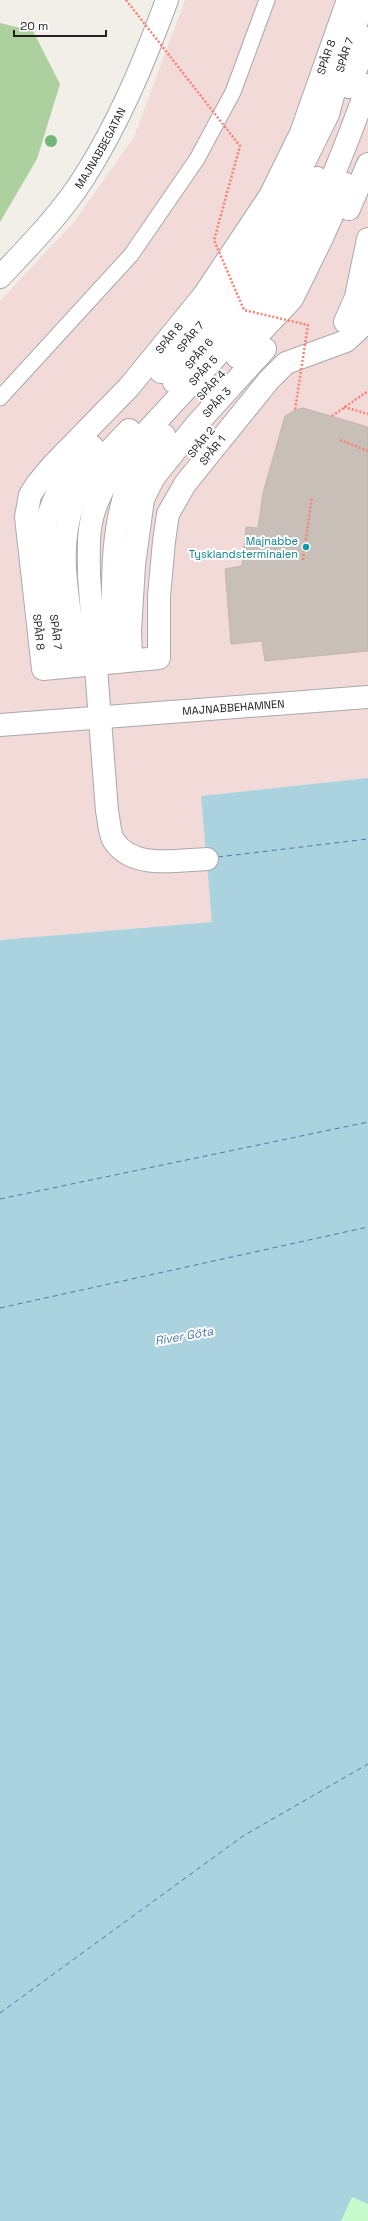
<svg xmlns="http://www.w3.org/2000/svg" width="368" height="2221" viewBox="0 0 368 2221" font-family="'Space Grotesk',sans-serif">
	<rect width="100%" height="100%" fill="#f2efe9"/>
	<path fill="#f2dad9" d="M185,0H368V778L201,796L213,922L0,940V301L74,222L134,137Z"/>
	<path fill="#add19e" d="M0,23L33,31L60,84L37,159L0,222Z"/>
	<path fill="#c8facc" d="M352,2197L368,2204V2221H341Z"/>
	<path fill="#aad3df" d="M368,778V2204L352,2197L341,2221H0V940L212,922L201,796Z"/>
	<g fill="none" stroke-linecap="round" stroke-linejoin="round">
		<path stroke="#4a7aab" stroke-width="1" stroke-dasharray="5 4" stroke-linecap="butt" d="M218,857L368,839
			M0,1199L368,1122
			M0,1308L368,1227
			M0,2013L243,1836L368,1764"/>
	</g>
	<path fill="#c7bfb8" stroke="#c4b6ab" d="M303,408L368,427V651L265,661L262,641L231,644L225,569L242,566L246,527L258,528L263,493L285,416L295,410Z"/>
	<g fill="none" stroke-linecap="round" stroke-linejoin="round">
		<defs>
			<path id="lane" d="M0,398L131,255L197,159L233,92L267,0"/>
			<g id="street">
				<path id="s1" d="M348,0L301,133L270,196L204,295L129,387L52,466L37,484L30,495L26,517L43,669L159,658V596L164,541L168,514L185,484L269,380L286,363L346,341L360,328L368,305"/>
				<path d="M349,87L368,38"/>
				<path d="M349,209L368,164"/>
				<path id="s2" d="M0,277C29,246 60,215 83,179C119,123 144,62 167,0"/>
				<path d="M345,322L356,297L368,239"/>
				<path d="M237,357L292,299L321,240L346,184"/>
				<path id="s3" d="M161,372L219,302L281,209L328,114L345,52L365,0"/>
				<path id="s4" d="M174,382C212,339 251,294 281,245C294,224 305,201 317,178"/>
				<path id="s5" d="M131,660L130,631L134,565L143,499L154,477L196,425L265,349"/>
				<path d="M114,662C113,604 107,522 135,470C142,457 154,446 164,435"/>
				<path d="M78,665C71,614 52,542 78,494C90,470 110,450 129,430"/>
				<path d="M61,667L45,524L60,485L74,465L92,446"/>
				<path id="s6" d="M0,725L368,697"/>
				<path id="s7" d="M207,859C178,860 133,870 114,841C109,834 109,819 107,811L89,576C89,555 87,532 94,511C100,490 114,470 127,453L272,296C313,231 342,157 368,85"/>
			</g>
		</defs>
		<use href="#lane" stroke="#a9a9a9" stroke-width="17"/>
		<use href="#street" stroke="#a9a9a9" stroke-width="24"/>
		<path stroke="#fa8072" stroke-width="2.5" stroke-dasharray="2 2" stroke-linecap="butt" d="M344,407L368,414
			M332,416L368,391
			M340,440L368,451
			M303,560L312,497"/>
		<use href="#lane" stroke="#fff" stroke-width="15"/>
		<use href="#street" stroke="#fff" stroke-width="22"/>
		<path stroke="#fa8072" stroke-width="2.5" stroke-dasharray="2 2" stroke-linecap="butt" d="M126,0L240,146L214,240L244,310L308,325L295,410"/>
	</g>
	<circle fill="#74b475" cx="51" cy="141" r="6"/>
	<circle fill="#0f9aa8" stroke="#fff" stroke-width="1.5" cx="306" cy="547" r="4"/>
	<g text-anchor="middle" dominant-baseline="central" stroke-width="4" stroke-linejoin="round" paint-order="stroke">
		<g font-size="11" fill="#222" stroke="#fff">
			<text stroke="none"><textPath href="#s3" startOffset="370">SPÅR 7</textPath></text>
			<text transform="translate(326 57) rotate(-71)">SPÅR 8</text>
			<text stroke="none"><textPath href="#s2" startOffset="164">MAJNABBEGATAN</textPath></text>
			<text stroke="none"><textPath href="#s3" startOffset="46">SPÅR 7</textPath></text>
			<text transform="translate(169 338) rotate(-51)">SPÅR 8</text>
			<text stroke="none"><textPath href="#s4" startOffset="38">SPÅR 6</textPath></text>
			<text stroke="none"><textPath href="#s7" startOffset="611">SPÅR 5</textPath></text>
			<text transform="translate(211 385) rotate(-47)">SPÅR 4</text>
			<text stroke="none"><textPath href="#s5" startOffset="284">SPÅR 3</textPath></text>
			<text transform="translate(201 442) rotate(-51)">SPÅR 2</text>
			<text stroke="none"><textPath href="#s1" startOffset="1110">SPÅR 1</textPath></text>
			<text stroke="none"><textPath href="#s1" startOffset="734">SPÅR 8</textPath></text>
			<text transform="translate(56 632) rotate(83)">SPÅR 7</text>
			<text stroke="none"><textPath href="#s6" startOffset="234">MAJNABBEHAMNEN</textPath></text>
		</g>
		<g font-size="11" fill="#0d838f" stroke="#fff" text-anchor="end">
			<text x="298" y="541">Majnabbe<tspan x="298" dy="13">Tysklandsterminalen</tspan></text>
		</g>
		<g font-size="12" font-style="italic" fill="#4a7aab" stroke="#fff">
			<text transform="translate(184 1336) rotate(-10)">River Göta</text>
		</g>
	</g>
	<path d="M14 30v6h92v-6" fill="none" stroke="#222222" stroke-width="2"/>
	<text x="20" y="30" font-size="12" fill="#222222" stroke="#ffffff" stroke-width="3" paint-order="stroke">20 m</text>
</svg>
